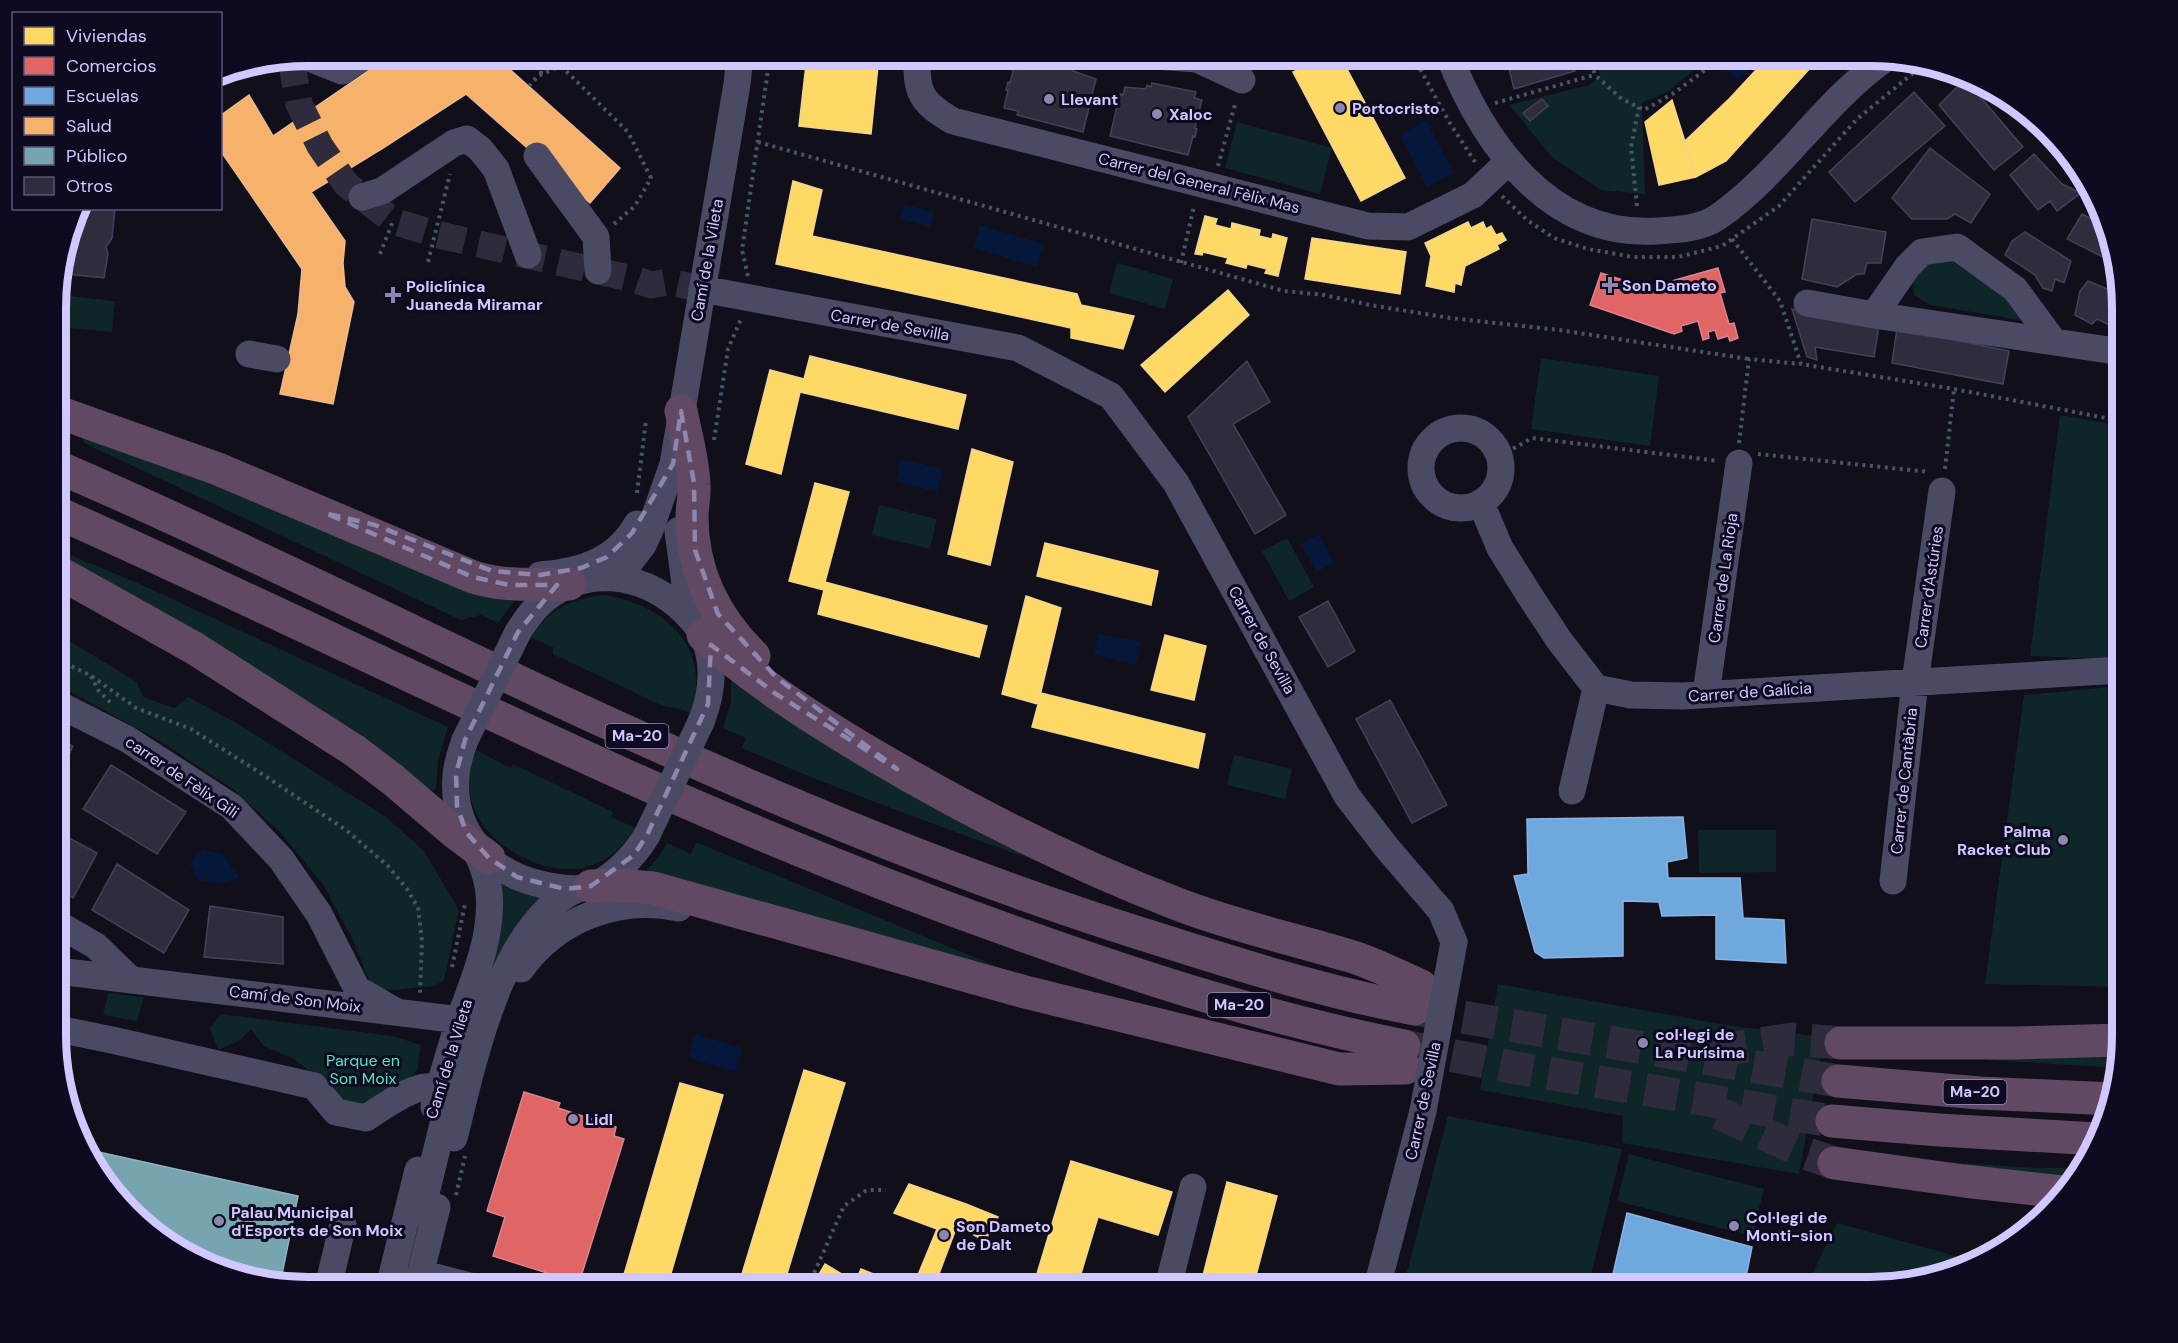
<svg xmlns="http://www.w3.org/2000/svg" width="2178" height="1343" viewBox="0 0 2178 1343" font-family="'DM Sans',sans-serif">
	<rect width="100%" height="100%" fill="#110f1a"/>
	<path fill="#0e2627" d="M1595,56H1710L1669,91L1642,103L1645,194L1601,190L1552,157L1509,105L1589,85L1600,76Z
		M1237,122L1332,148L1320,194L1225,168Z
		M1956,251L2037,323L1931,305L1914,295L1912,269Z
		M1117,263L1173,279L1165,309L1109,293Z
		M61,295L115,301L112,332L58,327Z
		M1541,358L1659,376L1650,446L1531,429Z
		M2060,415L2122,426V660L2030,656Z
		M86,435L518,596L498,623L481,615L461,620L84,443L82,438Z
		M879,505L937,519L930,549L872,535Z
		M1287,538L1314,587L1289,601L1262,551Z
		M58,550L142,585L448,727L438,760L436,789L431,791L58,558Z
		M603,595C665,604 714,648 690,713L678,708L663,706L553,654V647L531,638C549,609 571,599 603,595Z
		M58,634L137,682L143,697L174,708L188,697L235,722L386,817L424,851L459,910L444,980L435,986L383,991L369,980L353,940L324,886L281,833L234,790L162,742L58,685Z
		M731,676L1066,872C957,833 848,794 742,748L746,738L723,728L731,703Z
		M2111,687L2122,688V987L1985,984L2024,695Z
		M476,750L511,768L513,764L613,812L611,817L635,828C624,845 610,860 589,866C569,873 545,868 526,859C483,839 455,798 476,750Z
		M1234,755L1292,769L1285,799L1227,785Z
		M1698,830H1776V872L1699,873Z
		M696,842L1010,972L640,877L658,858L667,843L691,854Z
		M499,875L548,896L468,1025Z
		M1498,984L1732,1026L1824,1037L1799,1174L1622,1143L1623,1116L1480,1090Z
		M108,993L144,997L137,1021L103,1015Z
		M221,1014L392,1036L421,1045L417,1070L402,1089L359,1108L334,1096L316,1076L294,1059L264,1046L251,1029L239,1041L218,1050L210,1028Z
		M2122,1051L2119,1068L1989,1060V1055Z
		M1448,1116L1622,1149L1588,1287H1403Z
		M1629,1154L1764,1189L1752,1236L1617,1201Z
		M1947,1162L2037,1168H2083L2075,1179L2036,1176Z
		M1837,1223L1974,1261L1886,1287H1806Z"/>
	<path fill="#05173b" d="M1739,56H1755L1759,60L1737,80L1726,68Z
		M1426,120L1454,173L1427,187L1400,135Z
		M904,204L934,212L930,227L900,219Z
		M980,225L1044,244L1037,267L974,248Z
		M901,459L943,469L937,492L896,482Z
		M1319,534L1334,563L1316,572L1301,544Z
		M1099,634L1141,642L1136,665L1093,654Z
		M203,850L223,854L239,877C225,886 213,883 198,880L190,864L194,857Z
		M695,1034L742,1048L735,1072L688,1058Z"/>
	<path fill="#ffd966" stroke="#f1d494" stroke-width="1.5" d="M807,56H879L871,134L799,126Z
		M1324,56H1340L1405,178L1361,201L1293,72Z
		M1769,56H1821L1726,161L1696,177L1685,141L1730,98Z
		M1672,100L1696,177L1659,185L1645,122Z
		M793,181L822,190L812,236L1077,294L1081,305L1134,316L1123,349L1071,338V328L776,264Z
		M1205,216L1217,219L1215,225L1231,229L1232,223L1260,230L1259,236L1272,239L1273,234L1287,238L1278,276L1265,273L1267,269L1247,264L1246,268L1226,263L1228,258L1203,252L1202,255L1195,254Z
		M1468,222L1471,228L1483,222L1486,229L1491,226L1496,235L1502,233L1506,240L1497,245L1499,249L1465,266L1461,285L1455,283L1454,292L1426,286L1431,256L1425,243Z
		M1312,238L1406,252L1400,294L1305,279Z
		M1228,290L1249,315L1165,392L1141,365Z
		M810,356L966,395L958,429L800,392L781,474L746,464L770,370L804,379Z
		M972,449L1013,462L990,565L948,554Z
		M815,483L849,492L825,582L987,626L979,657L818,614L824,590L789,581Z
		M1045,543L1158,571L1151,605L1037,576Z
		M1026,596L1061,608L1038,704L1002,694Z
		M1165,635L1206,646L1194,700L1151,690Z
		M1041,693L1205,734L1198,768L1032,727Z
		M804,1070L845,1083L783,1287H738Z
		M680,1083L723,1095L667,1287H654L623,1278Z
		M1071,1161L1172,1192L1158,1235L1098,1217L1077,1287H1033Z
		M1227,1182L1277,1196L1253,1287H1200Z
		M909,1184L966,1204L998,1217L985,1241L957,1226L934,1287H913L937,1229L894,1213Z
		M825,1264L855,1282L861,1269L906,1287H842L818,1276Z"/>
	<path fill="#e06666" stroke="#db8394" stroke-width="1.5" d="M1718,268L1725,292L1720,293L1729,324L1734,323L1738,338L1730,341L1728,336L1718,339L1715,330L1708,332L1709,338L1703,340L1698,321L1681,326L1682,331L1674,334L1590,305L1601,273L1647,288Z
		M524,1092L560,1103L558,1108L616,1127L614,1136L624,1139L579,1283L493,1256L505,1217L487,1211Z"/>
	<path fill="#6fa8dc" stroke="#8cb2e6" stroke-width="1.5" d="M1683,817L1687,858L1667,862L1668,878H1740L1743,918L1784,920L1786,963L1716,959V915L1662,916L1659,902L1623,901V956L1544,958L1535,952L1514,876L1528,874L1527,819Z
		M1627,1213L1752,1247L1744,1287H1610Z"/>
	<path fill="#f6b26b" stroke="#ebb997" stroke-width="1.5" d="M390,56H495L620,168L590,203L466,94L383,148L311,192L345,241L343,263L345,287L354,302L333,404L280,394L298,314L302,269L220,150V116L249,95L273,136Z"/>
	<path fill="#76a5af" stroke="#91b0c7" stroke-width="1.5" d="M85,1149L298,1196L280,1284L242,1279L168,1245L90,1161Z"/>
	<path fill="#2f2c3e" stroke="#454059" stroke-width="1.5" d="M1017,56H1039L1074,65L1073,71L1096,79L1083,132L1017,115L1018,111L1004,108L1008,90H1006L1008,82L1010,83Z
		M1506,56H1572L1575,71L1514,89Z
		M1965,79L2023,147L1994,170L1939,105Z
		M1152,83L1196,92L1194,98L1202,100L1195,128L1197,129L1195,137L1193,136L1188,155L1110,136L1120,94L1123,95L1125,87L1146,89L1147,85L1151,87Z
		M1914,92L1945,126L1855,202L1829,172Z
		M1542,99L1548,106L1530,121L1523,113Z
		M1930,148L1990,194L1971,223L1955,214L1947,219H1912L1892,198Z
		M2034,154L2062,184L2081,193L2057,211L2050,201L2038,210L2010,175Z
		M78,208H115L112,238L106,247L108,254L104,278L58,273Z
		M2082,214L2101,224L2113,262L2067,239Z
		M1812,219L1886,232L1881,263H1867L1864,274H1857L1837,287L1802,279Z
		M2025,232L2071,261L2064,283L2055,279L2052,291L2043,288L2035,275L2005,255L2012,241Z
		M2088,281L2122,295V320L2118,329L2097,319L2092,324L2075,315L2080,291Z
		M1792,309L1879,325L1874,357L1815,347L1817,360L1807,357Z
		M1897,328L2009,351L2003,384L1892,363Z
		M1247,361L1270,402L1233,424L1286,515L1255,534L1188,417Z
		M1328,601L1355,651L1328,667L1299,617Z
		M1390,700L1447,805L1412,823L1356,719Z
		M58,739L73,746L58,777Z
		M111,765L186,812L157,854L83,809Z
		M58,832L97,853L73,898L58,889Z
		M117,864L189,910L164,953L92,910Z
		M210,906L283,917V964L204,957Z"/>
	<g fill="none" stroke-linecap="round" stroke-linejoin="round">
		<path stroke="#2e2b3c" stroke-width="27" stroke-dasharray="27 14" stroke-linecap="butt" d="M291,59L299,104L320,146L346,184L393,221L435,234L637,280L651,285L669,282L702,289"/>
		<path stroke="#2e2b3c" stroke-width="33" stroke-dasharray="33 16" stroke-linecap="butt" d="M1415,1009L1838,1081
			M1404,1046L1511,1067L1832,1121
			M1714,1051L1792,1039L1841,1043
			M1719,1113L1808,1154L1834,1163"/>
		<path stroke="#465666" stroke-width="4" stroke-dasharray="3 4.5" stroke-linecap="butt" d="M541,56V75
			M1413,56L1448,120L1475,162
			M1589,56L1595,75L1622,99L1644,110L1674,93L1724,56
			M561,66L628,132L651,178L635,206L614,224
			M529,86L538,76L583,56
			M1495,103L1594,75
			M758,142L1284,291L1324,295L1370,305L1450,318L1559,330L1749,359
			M1218,166L1236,101
			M1502,196L1527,220L1554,238L1588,249L1633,257H1678L1722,246L1779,206L1856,120L1924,64
			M1637,206L1631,147L1639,107
			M1732,239L1780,301L1801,364L1954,389L2122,421
			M380,254L393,221
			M428,262L450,174
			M1181,263L1194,206
			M748,276L742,250L770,56
			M714,440L728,349L741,319
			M1739,443L1749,359L1801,364
			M1758,454L1929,472
			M1500,456L1532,438L1719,461
			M1945,469L1954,389
			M637,493L646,420
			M58,660L90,675L136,708L191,729L262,774L346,830L388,866L407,889L418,908L422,941L420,993H422
			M91,676L98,690L113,705
			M452,967L465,904
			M456,1195L465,1156
			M809,1287L814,1273L844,1206L867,1190H886"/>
		<path stroke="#4b4a64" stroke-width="27" d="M304,56L342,71L364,56
			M917,56C916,92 920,102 953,121L1368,226L1408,227L1473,195L1509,161
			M1155,56L1197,59L1242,80
			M1449,56C1484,144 1549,237 1656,231C1677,230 1700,229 1718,217C1782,172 1822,103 1886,58
			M537,156L596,237L598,271
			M362,197L382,191L454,143L467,139L480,149L496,169L528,255
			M702,289L1018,348L1111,396L1176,483L1347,796L1387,848L1441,911L1454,942
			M1807,303L1874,315
			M2054,342L2015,289L1957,247L1922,252L1908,266L1874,315L2122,352
			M249,354L277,359
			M1421 468a40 40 0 1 1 80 0a40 40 0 1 1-80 0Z
			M1481,503L1500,548L1530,596L1559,640L1596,688L1631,695L1683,696L2122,670
			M678,531L685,584L696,622
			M540,575C581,572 616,561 637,524
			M603,577L626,567L643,545L650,530L673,464L737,84L740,56
			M518,632C526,620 533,609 544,600C585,566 639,573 678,606C687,614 696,623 702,634C716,662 712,694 701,722
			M1706,694L1739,463
			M58,704L127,739L232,807L281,859L319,914L357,989L395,1011
			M465,740C461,751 457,763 456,775C451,830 488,872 540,884C556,888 574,891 590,887C613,879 635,855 647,835
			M1572,791L1596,688
			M1893,881L1915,682L1942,491
			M58,924L96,946L130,979
			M521,969C557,919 618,895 679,908
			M58,971L460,1020
			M58,1029L112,1040L314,1086L336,1112L366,1118C382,1108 413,1084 432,1087L446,1112L426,1193L432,1225
			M434,1107C442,1077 451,1047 460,1018C474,979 493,936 489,893C487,874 480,858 471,841
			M454,1138C473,1064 501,919 580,888
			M420,1273L474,1287
			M328,1287L343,1224
			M389,1287L418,1170
			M417,1287L437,1207
			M1168,1287L1193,1187
			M1377,1287L1423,1111"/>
		<path stroke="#614964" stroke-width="33" d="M681,411C686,435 693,460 694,484C695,495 692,506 692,517C692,572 715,618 754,656
			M58,412L218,469L473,577C505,587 536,584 569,584
			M58,467C222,538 383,618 545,694C740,785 939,870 1145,935C1233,963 1324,992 1415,1009
			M58,513C249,598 436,690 627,776C756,834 886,887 1019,934C1145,979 1273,1020 1404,1046
			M58,572L194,648L355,751L392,779L453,831L489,858
			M703,635C756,683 816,721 877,757C974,814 1075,865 1180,905C1235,926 1293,939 1350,956C1374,963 1398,976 1421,986
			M591,886L620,885L653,888L1025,992L1339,1069L1405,1068
			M1841,1043H2014L2122,1040
			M1838,1081L1980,1093L2113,1099
			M1832,1121L1939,1130L2098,1139
			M1834,1163L1964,1181L2062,1192"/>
		<path stroke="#4b4a64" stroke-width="27" d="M465,740L518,632
			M647,835L701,722
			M1423,1111L1454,942"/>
	</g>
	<path fill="none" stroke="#8d87af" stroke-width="4.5" stroke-dasharray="12 8" stroke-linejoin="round" d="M681,411L694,483L695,550L718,614L777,678L897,769L776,694L711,645L708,704L647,835L634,855L591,886L565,889L517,877L489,858L466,832L457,806L456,774L465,740L518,632L557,585H509L473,577L325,513L375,525L492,571L540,575L581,568L607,557L632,533L673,464Z"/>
	<g fill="#8d87af" stroke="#0e0a1f" stroke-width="2">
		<circle cx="1049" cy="99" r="6"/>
		<circle cx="1340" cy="108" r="6"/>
		<circle cx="1157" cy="114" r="6"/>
		<path d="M1607 276h6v6h6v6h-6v6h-6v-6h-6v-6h6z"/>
		<path d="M390 286h6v6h6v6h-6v6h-6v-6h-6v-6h6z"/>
		<circle cx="2063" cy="840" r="6"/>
		<circle cx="1643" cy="1043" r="6"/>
		<circle cx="573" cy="1119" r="6"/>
		<circle cx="219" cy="1221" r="6"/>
		<circle cx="1734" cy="1226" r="6"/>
		<circle cx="944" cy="1235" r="6"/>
	</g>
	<g text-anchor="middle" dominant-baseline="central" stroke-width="6" stroke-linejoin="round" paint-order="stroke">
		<g fill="#0e0a1f" stroke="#968fbc" stroke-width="1.5">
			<rect x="605.5" y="724" width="63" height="24" rx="4.5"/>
			<rect x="1207.5" y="993" width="63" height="24" rx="4.5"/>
			<rect x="1943.5" y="1080" width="63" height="24" rx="4.5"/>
		</g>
		<g font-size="15" font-weight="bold" fill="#d0c8ff">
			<text x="637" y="736">Ma-20</text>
			<text x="1239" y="1005">Ma-20</text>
			<text x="1975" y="1092">Ma-20</text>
		</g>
		<g font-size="16" font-weight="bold" fill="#d0c8ff" stroke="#0e0a1f" text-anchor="start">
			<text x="1061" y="99">Llevant</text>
			<text x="1352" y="108">Portocristo</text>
			<text x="1169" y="114">Xaloc</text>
			<text x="1622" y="285">Son Dameto</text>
			<text x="406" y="286">Policlínica<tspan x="406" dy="18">Juaneda Miramar</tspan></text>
			<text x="2051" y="831" text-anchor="end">Palma<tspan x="2051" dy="18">Racket Club</tspan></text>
			<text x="1655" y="1034">col·legi de<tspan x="1655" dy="18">La Purísima</tspan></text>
			<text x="585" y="1119">Lidl</text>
			<text x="231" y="1212">Palau Municipal<tspan x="231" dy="18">d'Esports de Son Moix</tspan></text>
			<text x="1746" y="1217">Col·legi de<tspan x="1746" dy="18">Monti-sion</tspan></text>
			<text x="956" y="1226">Son Dameto<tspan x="956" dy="18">de Dalt</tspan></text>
		</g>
		<g font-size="16" fill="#d0c8ff" stroke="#0e0a1f">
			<text transform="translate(1199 183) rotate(14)">Carrer del General Fèlix Mas</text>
			<text transform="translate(707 260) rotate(-80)">Camí de la Vileta</text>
			<text transform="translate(890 325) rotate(10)">Carrer de Sevilla</text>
			<text transform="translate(1723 578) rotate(-82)">Carrer de La Rioja</text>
			<text transform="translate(1929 587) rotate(-82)">Carrer d'Astúries</text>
			<text transform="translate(1262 640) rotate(61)">Carrer de Sevilla</text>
			<text transform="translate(1750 692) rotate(-4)">Carrer de Galícia</text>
			<text transform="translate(182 777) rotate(34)">carrer de Fèlix Gili</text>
			<text transform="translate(1904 781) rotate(-84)">Carrer de Cantàbria</text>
			<text transform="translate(295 999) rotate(7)">Camí de Son Moix</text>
			<text transform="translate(449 1059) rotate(-73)">Camí de la Vileta</text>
			<text transform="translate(1423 1101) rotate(-78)">Carrer de Sevilla</text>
		</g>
		<g font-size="16" fill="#4ae9c4" stroke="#0e0a1f">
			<text x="363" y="1060">Parque en<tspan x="363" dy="18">Son Moix</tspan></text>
		</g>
	</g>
	<path d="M0 0H2178V1343H0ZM308 66H1870A242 242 0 0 1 2112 308V1035A242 242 0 0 1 1870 1277H308A242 242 0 0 1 66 1035V308A242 242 0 0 1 308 66Z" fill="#0e0a1f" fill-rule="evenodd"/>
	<path fill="none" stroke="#d0c8ff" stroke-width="8" d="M308 66H1870A242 242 0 0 1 2112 308V1035A242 242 0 0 1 1870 1277H308A242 242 0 0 1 66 1035V308A242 242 0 0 1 308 66Z"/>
	<rect x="12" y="12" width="210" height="198" fill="#0e0a1f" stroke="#5c5679" stroke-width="1.5"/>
	<rect x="24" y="27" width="30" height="18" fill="#ffd966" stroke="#5c5679" stroke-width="1.5"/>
	<text x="66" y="42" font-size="18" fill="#d0c8ff">Viviendas</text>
	<rect x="24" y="57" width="30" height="18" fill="#e06666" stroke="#5c5679" stroke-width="1.5"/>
	<text x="66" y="72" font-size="18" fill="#d0c8ff">Comercios</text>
	<rect x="24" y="87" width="30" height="18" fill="#6fa8dc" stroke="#5c5679" stroke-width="1.5"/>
	<text x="66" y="102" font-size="18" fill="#d0c8ff">Escuelas</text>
	<rect x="24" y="117" width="30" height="18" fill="#f6b26b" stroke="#5c5679" stroke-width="1.5"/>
	<text x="66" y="132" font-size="18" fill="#d0c8ff">Salud</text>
	<rect x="24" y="147" width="30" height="18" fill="#76a5af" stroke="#5c5679" stroke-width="1.5"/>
	<text x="66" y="162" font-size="18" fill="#d0c8ff">Público</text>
	<rect x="24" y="177" width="30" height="18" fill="#2f2c3e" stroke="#5c5679" stroke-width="1.5"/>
	<text x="66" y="192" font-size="18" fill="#d0c8ff">Otros</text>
</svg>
